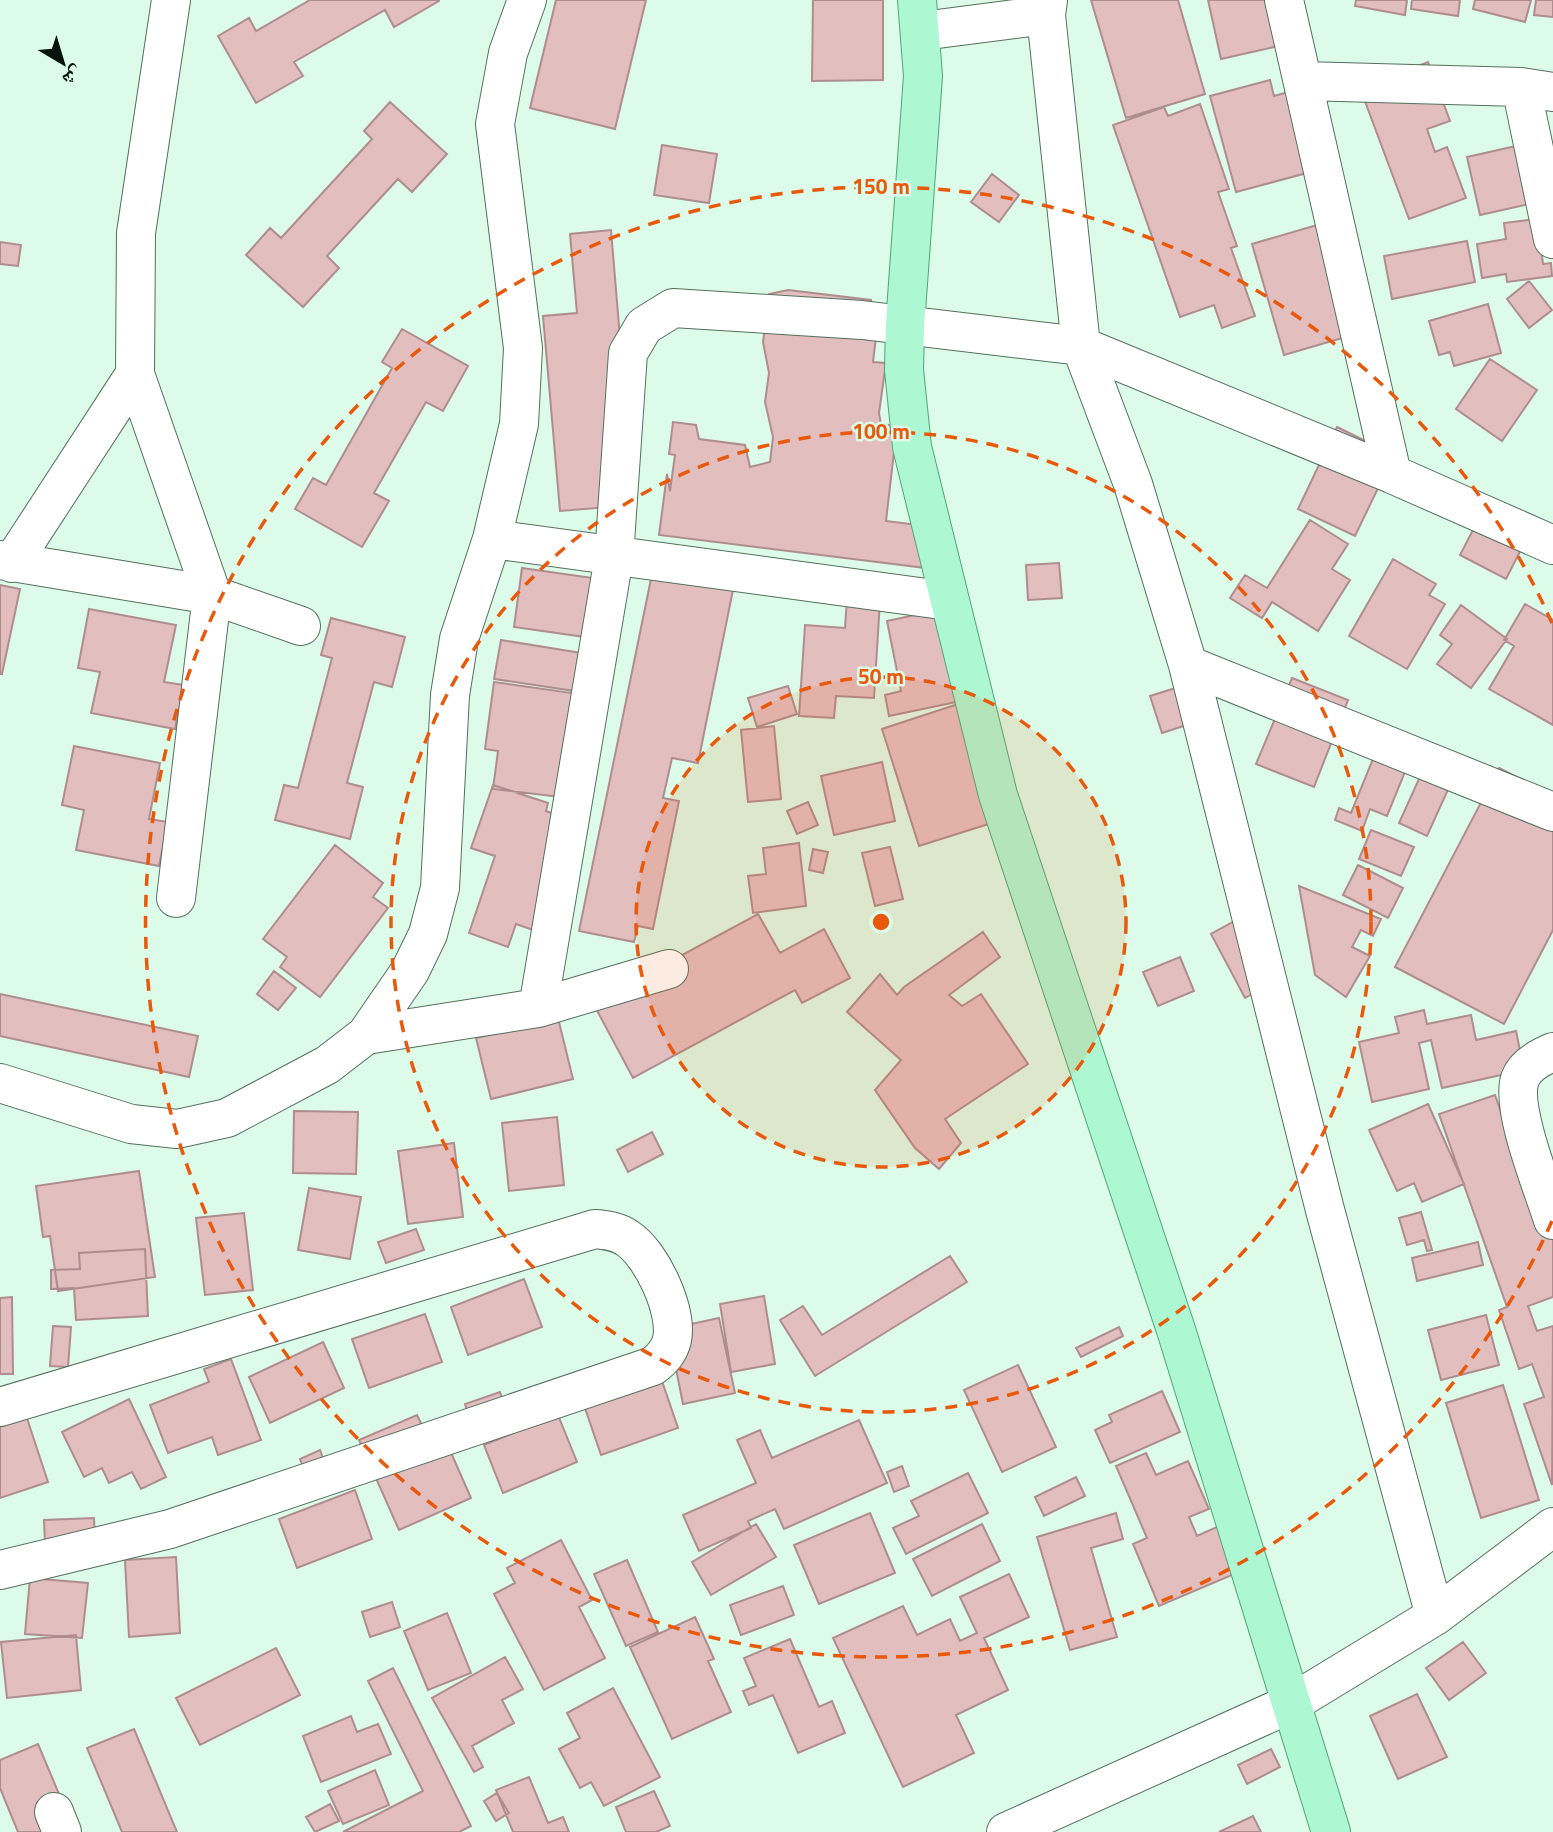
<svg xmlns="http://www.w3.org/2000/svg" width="1553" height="1832" viewBox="0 0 1553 1832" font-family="'Titillium Web','Noto Naskh Arabic',sans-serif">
	<rect width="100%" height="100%" fill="#dcfbe8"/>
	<path fill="#e2bebf" stroke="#af8d8e" stroke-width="2" d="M310,0H439V1L394,27L385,10L294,62L303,76L256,103L218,36L249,18L256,31Z
		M556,0H646L615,129L530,108Z
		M813,0H883V80L812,81Z
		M1091,0H1178L1205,94L1126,118Z
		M1208,0H1287L1296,42L1221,59Z
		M1356,0H1407L1405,15L1355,6Z
		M1412,0H1460L1458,16L1411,9Z
		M1475,0H1531L1525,22L1473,9Z
		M1536,0H1553V17L1534,15Z
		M1428,62L1450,121L1427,129L1435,152L1447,147L1466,198L1409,219L1360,88Z
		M1270,80L1274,96L1292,91L1333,166L1236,192L1210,96Z
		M390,102L447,154L412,192L398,179L327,256L339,268L303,307L246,255L270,228L281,238L372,139L364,131Z
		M1200,104L1229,189L1218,192L1237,246L1231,248L1255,316L1222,328L1214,305L1180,317L1113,125L1164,107L1168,116Z
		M662,145L717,154L709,203L654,195Z
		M1516,146L1529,204L1480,215L1467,157Z
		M992,174L1019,195L999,222L971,202Z
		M1537,219L1543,264L1551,263L1552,276L1507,282L1506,274L1482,278L1477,244L1506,239L1504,223Z
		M1334,220L1356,334L1284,355L1252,244Z
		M611,230L634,505L560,511L543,316L577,313L570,234Z
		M1467,241L1475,282L1392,299L1384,256Z
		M0,242L21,245L18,266L0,264Z
		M1529,281L1552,310L1529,328L1507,299Z
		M788,290L871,300L877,329L873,362L886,363L879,413L881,424L897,426L886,521L933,527L942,570L659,535L667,474L670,491L675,455L669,454L673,422L696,425L699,439L745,445L750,467L770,462L773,437L765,402L769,373L763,342L769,294Z
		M1488,304L1501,353L1454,366L1450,352L1439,355L1429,321Z
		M402,329L468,366L443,411L426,402L374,493L389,501L362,547L295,509L313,478L326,485L392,368L382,362Z
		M1490,359L1537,390L1502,441L1456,409Z
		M1337,427L1394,455L1355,536L1298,509Z
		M1488,501L1534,524L1506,579L1460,555Z
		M1310,520L1348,544L1332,569L1350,580L1318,631L1272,602L1262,618L1230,598L1245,575L1267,588Z
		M1393,559L1436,584L1429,595L1445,604L1407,669L1349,636Z
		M1059,563L1062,598L1028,600L1026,565Z
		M522,568L600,579L592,638L514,627Z
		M652,574L733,590L698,763L672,758L663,798L679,801L653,929L638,926L634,942L579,931Z
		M0,585L20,589L2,674H0Z
		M847,599L880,601L874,698L836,696L834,718L799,716L805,625L845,628Z
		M1525,604L1553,620V725L1489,689L1514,646L1504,640Z
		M1461,605L1507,639L1471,688L1437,664L1452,644L1440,635Z
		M947,608L966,700L889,716L885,695L901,691L887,621Z
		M89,609L176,625L164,682L184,685L175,729L91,713L100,672L78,668Z
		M331,618L405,637L392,687L374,682L347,783L363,787L350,839L275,820L284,785L298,788L332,658L321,655Z
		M501,640L594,655L588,693L494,679Z
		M1292,678L1348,700L1314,787L1256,764Z
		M494,682L586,695L577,799L493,789L498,751L485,749Z
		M1185,685L1196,722L1162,733L1150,696Z
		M788,686L797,714L757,727L748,698Z
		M961,703L998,821L919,846L882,729Z
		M774,726L781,799L748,802L741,730Z
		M74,746L160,763L149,819L168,822L159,866L76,850L84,810L62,805Z
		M1377,749L1409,762L1387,816L1370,809L1362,831L1335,820L1339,808L1351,813Z
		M882,762L895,821L834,835L821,776Z
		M1499,768L1553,796V930L1504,1024L1395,967Z
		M1423,770L1451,783L1427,836L1399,823Z
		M493,785L548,803L546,811L574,821L536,931L516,924L508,947L469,933L495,856L471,848Z
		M808,802L818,825L797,834L787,811Z
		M1371,830L1414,847L1401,876L1359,859Z
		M799,843L806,906L753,913L748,876L766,874L763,848Z
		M335,845L383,883L373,897L388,908L320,997L280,967L287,957L263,939Z
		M890,847L903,899L875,906L862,853Z
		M813,849L828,852L823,873L809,870Z
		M1358,865L1403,888L1388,918L1343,895Z
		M1299,886L1381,919L1373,936L1361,930L1352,947L1370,956L1346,997L1315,975Z
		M758,914L780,953L824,929L850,978L802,1003L795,990L633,1078L593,1003Z
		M1238,919L1272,983L1245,998L1211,934Z
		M983,932L1000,957L949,995L962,1006L981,994L1028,1064L945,1119L961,1143L939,1169L915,1148L875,1090L901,1060L847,1012L880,974L897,995L904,987Z
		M1180,957L1194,991L1158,1006L1143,972Z
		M274,971L296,988L278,1010L257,994Z
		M0,994L198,1036L189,1077L0,1036Z
		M1424,1010L1427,1024L1471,1015L1476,1040L1516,1031L1524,1070L1442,1088L1431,1040L1419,1043L1429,1089L1372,1102L1359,1042L1399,1033L1395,1017Z
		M558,1018L573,1079L491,1099L476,1038Z
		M1495,1095L1510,1138L1553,1215V1297L1528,1306L1537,1331L1553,1326L1552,1485L1524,1404L1544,1397L1532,1364L1519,1369L1499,1310L1507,1307L1439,1114Z
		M1428,1104L1464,1184L1422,1202L1414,1183L1397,1191L1369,1130Z
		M294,1111L358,1112L356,1174L293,1173Z
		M557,1117L564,1185L509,1191L502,1123Z
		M652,1132L663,1154L628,1172L617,1150Z
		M454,1143L463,1217L408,1224L398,1151Z
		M139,1171L155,1277L58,1291L50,1236L43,1237L36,1186Z
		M309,1188L361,1197L350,1259L298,1250Z
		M1421,1212L1432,1250L1427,1251L1424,1240L1407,1245L1399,1218Z
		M244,1213L253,1290L205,1295L196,1218Z
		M416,1229L424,1250L386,1263L378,1242Z
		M1478,1242L1483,1265L1417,1281L1412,1258Z
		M145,1249L148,1316L76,1320L74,1288L51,1289V1270L80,1269L79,1253Z
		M950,1256L967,1282L815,1376L780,1320L803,1306L822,1335Z
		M524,1279L542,1327L468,1355L451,1307Z
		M764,1296L775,1364L731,1372L720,1304Z
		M12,1297L13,1374H0V1298Z
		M425,1314L442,1362L369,1388L352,1339Z
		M1486,1315L1499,1365L1441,1380L1428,1330Z
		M719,1318L735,1393L683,1404L668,1329Z
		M53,1326L71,1327L68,1367L50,1366Z
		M1119,1327L1123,1336L1081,1357L1076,1348Z
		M323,1342L344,1388L270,1423L249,1377Z
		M231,1359L261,1440L218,1455L212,1437L168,1453L150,1405L209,1382L204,1369Z
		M1018,1365L1056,1447L1002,1472L964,1390Z
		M662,1381L678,1428L601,1455L585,1408Z
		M1503,1385L1539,1500L1481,1518L1446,1403Z
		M18,1391L48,1482L0,1498V1397Z
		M1162,1391L1180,1432L1110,1463L1095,1430L1112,1422L1109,1415Z
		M500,1392L505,1408L470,1419L465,1404Z
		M129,1399L166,1477L141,1489L132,1472L109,1483L102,1468L84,1477L62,1432Z
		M417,1415L428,1438L442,1432L471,1498L399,1530L359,1440Z
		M558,1415L577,1462L503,1493L484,1445Z
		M859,1420L887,1483L784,1529L775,1509L748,1521L751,1528L699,1551L683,1515L756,1483L737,1440L760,1430L772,1458Z
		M320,1450L326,1466L306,1474L300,1459Z
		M1146,1453L1156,1475L1188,1461L1209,1509L1189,1517L1197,1536L1219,1526L1239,1572L1159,1606L1133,1544L1147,1538L1116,1466Z
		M902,1466L909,1486L894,1492L887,1472Z
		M968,1473L988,1513L906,1554L893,1528L919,1516L911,1501Z
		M1076,1477L1085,1496L1044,1516L1035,1497Z
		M355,1490L372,1539L297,1568L279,1519Z
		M870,1513L895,1573L819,1604L794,1545Z
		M1116,1513L1123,1539L1091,1548L1117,1637L1070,1650L1037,1537Z
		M94,1518L96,1565L46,1568L44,1520Z
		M756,1524L776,1557L711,1595L692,1562Z
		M982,1524L1000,1561L932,1596L913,1559Z
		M561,1540L592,1600L579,1607L605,1658L544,1690L494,1594L515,1583L507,1568Z
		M176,1557L180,1633L129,1637L125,1560Z
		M627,1560L658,1632L626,1646L594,1574Z
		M1009,1574L1029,1617L984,1638L1008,1690L956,1715L974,1753L903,1787L833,1638L903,1606L917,1635L950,1619L960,1641L977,1633L960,1597Z
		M30,1578L88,1583L82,1638L25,1634Z
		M783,1586L794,1615L741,1635L730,1605Z
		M392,1602L400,1627L370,1637L362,1612Z
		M447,1613L471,1673L428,1690L404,1631Z
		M695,1617L714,1659L708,1661L731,1712L672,1739L630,1647Z
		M76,1635L81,1690L7,1698L1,1642Z
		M790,1639L819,1707L832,1701L845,1733L798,1753L773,1695L749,1705L743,1691L756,1686L744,1658Z
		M1463,1642L1486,1673L1449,1700L1426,1668Z
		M276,1648L300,1695L200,1745L176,1698Z
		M505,1657L523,1689L502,1700L514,1723L472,1746L483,1767L474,1772L432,1698Z
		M393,1668L471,1826L459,1832H343L423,1791L368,1681Z
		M613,1688L660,1777L604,1806L591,1782L580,1788L559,1749L580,1738L567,1713Z
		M1417,1694L1447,1757L1398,1779L1370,1716Z
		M351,1716L357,1732L378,1724L391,1754L321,1782L303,1736Z
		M134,1729L177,1832H122L87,1748Z
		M38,1744L72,1825L54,1832H18L0,1788V1760Z
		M1271,1749L1280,1767L1247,1784L1238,1765Z
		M375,1770L389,1805L343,1824L328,1791Z
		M529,1777L548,1823L563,1817L569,1832H513L496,1790Z
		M654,1791L670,1826L656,1832H626L616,1807Z
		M497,1793L509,1813L496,1821L484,1801Z
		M330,1804L339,1821L315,1832L306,1817Z
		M1253,1816L1261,1832H1219Z"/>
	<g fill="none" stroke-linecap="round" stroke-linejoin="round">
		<defs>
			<path id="minor" d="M171,0L136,233L135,374L212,595L176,898
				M1048,0L1046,15L1081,346L1133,484L1188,665L1325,1210L1435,1616
				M1284,0L1392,474
				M922,31L1046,15
				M1303,81L1521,87L1553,92
				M1521,87L1553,239
				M492,539L949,601
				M0,560L212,595L301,626
				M12,563L135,374
				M1188,665L1553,812
				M538,1008L614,557L628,353L644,326L673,308L862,320L1081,346L1392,474L1553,545
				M366,1035L538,1008L669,969
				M1553,1052C1541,1057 1525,1065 1520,1079C1510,1108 1543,1188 1553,1220
				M0,1083L131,1124L177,1129L227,1118L327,1065L366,1035L410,971L428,934L440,888L450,695L459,639L492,539L519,424L523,348L495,124L508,53L527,0
				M0,1407L595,1229C606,1230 617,1231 627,1238C652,1254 678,1311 672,1340C669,1352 662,1359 653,1366L170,1529L0,1570
				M54,1812L62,1832
				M1006,1832L1292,1703L1435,1616L1553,1527"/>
			<path id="major" d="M917,0L923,76L905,325L904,370L912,447L998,795L1177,1333L1331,1832"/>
		</defs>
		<use href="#minor" stroke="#546f5f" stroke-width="40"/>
		<use href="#major" stroke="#50a57a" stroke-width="40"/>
		<use href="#minor" stroke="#fff" stroke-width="38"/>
		<use href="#major" stroke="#adf8d2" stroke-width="38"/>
	</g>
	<circle cx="881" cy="922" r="245" fill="#e8590c" fill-opacity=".12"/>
	<g fill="none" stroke="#e8590c" stroke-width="3.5" stroke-dasharray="12 9">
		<circle cx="881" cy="922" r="245"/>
		<circle cx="881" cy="922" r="490"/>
		<path d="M1552 1221A735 735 0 1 1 1552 623"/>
	</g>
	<circle cx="881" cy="922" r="10" fill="#e8590c" stroke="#dcfbe8" stroke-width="3.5"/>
	<g font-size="21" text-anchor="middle" font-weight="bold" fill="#e8590c" stroke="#dcfbe8" stroke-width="5" stroke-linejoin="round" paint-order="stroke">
		<text x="881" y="194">150 m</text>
		<text x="881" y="439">100 m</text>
		<text x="881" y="684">50 m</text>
	</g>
	<g transform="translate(63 63) rotate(142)" stroke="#dcfbe8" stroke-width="5" paint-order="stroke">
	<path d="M0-5L12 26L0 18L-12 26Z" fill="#08130d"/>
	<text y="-10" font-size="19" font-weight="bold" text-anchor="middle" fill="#08130d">ش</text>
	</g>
</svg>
